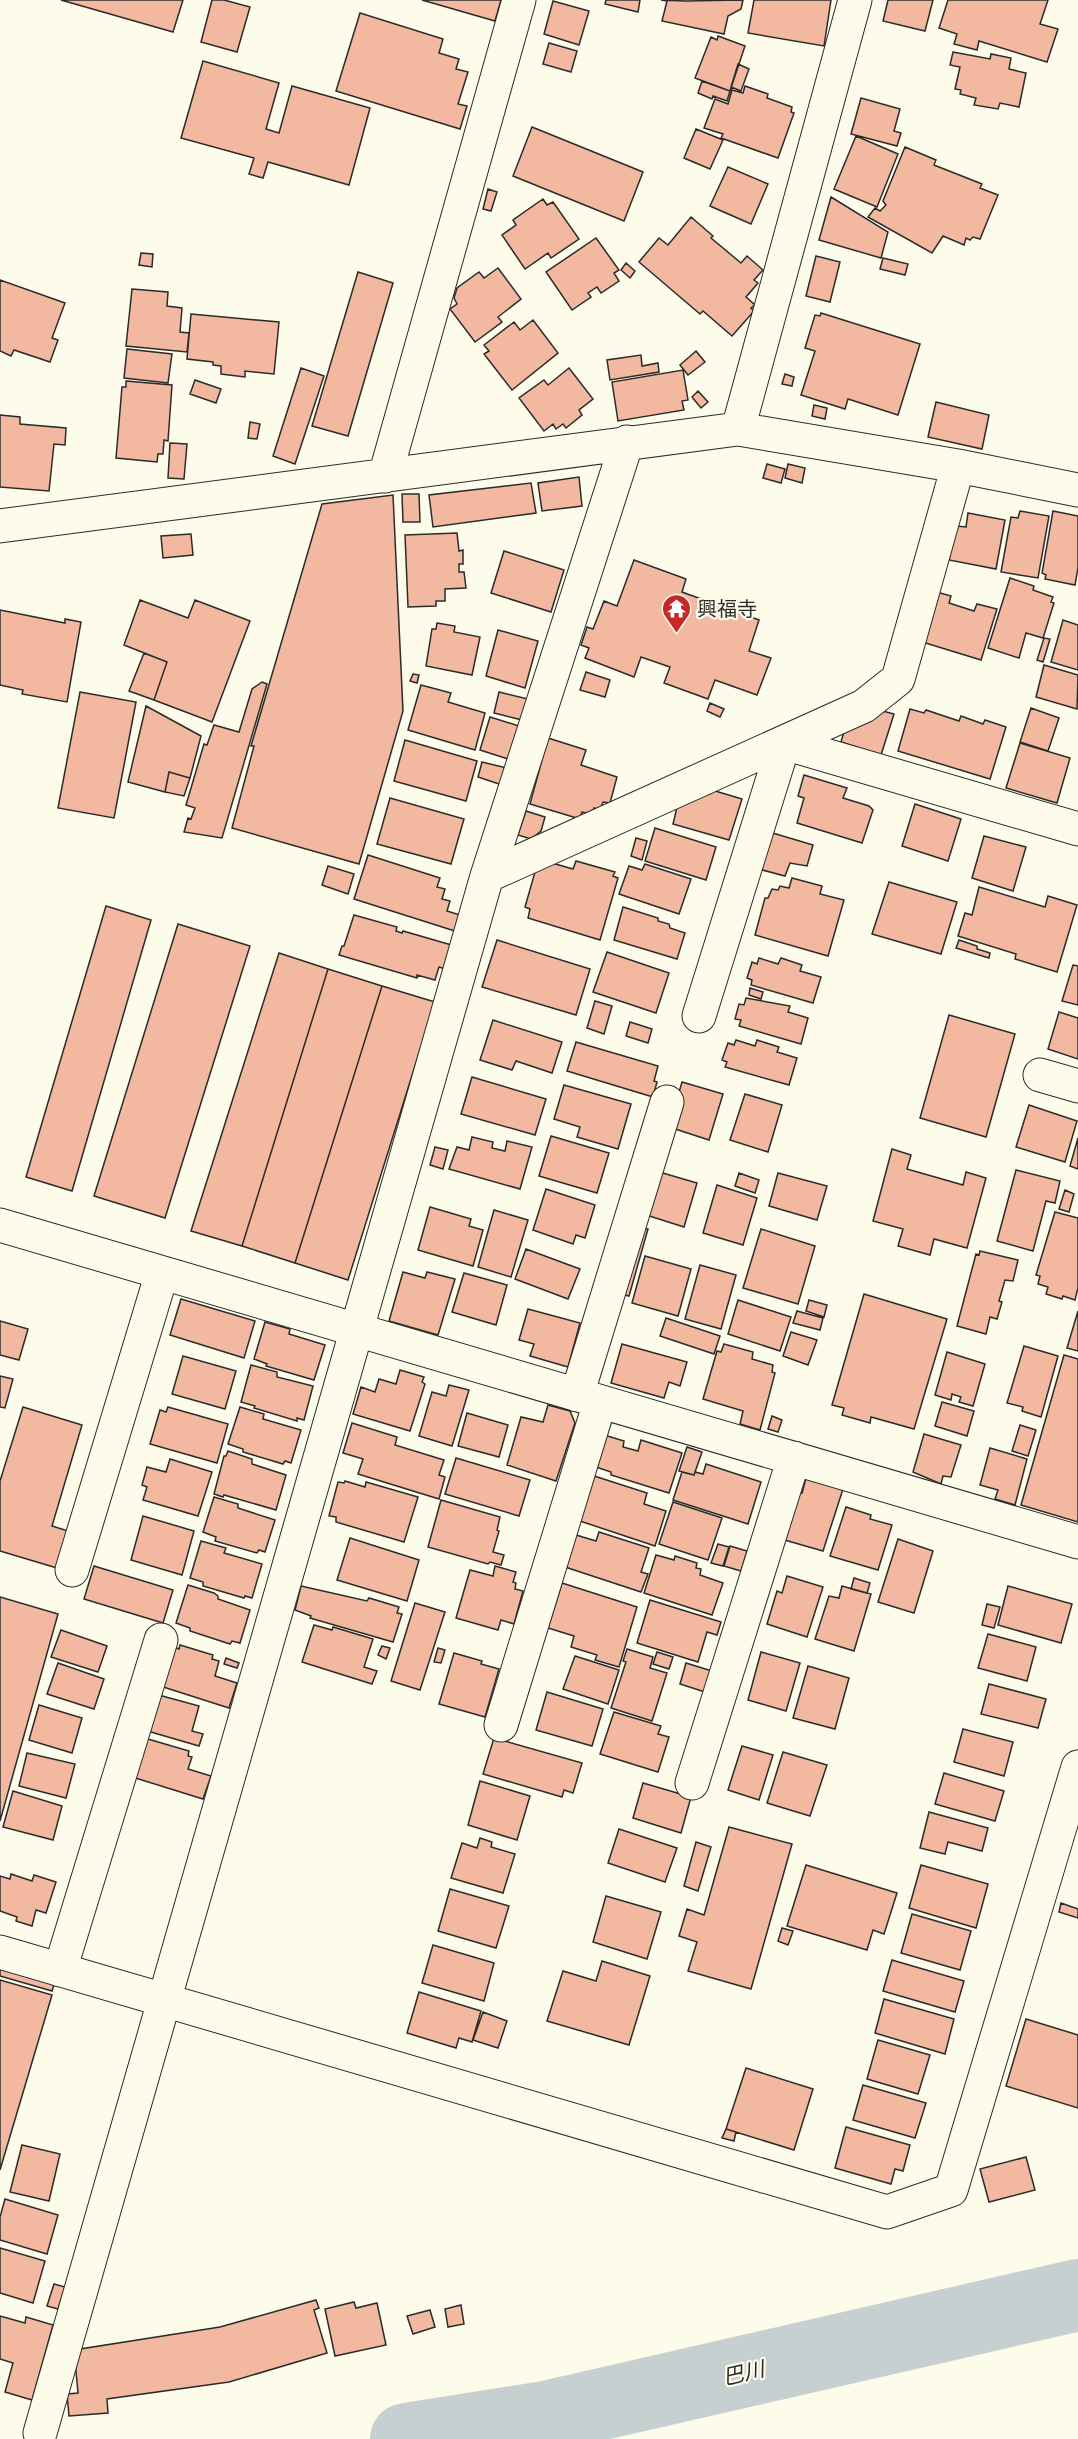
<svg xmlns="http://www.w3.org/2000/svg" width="1078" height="2439" viewBox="0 0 1078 2439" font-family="'Exo 2','Noto Sans JP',sans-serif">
	<rect width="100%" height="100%" fill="#fdfbea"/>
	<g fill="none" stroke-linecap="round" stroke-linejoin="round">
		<path stroke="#c7d0d0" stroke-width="72" d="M406,2439L545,2417L1078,2295"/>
	</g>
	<path fill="#f2b8a0" stroke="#2b2b2b" stroke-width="1.5" d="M61,0H183L173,32Z
		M212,0H224L250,7L237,52L201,42Z
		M422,0H501L495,21Z
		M606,0H640L638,12L605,4Z
		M661,0L685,1L743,0L741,9L728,16L724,34L662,21L667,1Z
		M754,0H831L824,46L748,33Z
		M888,0H933L925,31L883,21Z
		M948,0H1048L1040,24L1058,29L1047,62L979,41L977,50L954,44L957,34L939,28Z
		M553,1L589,11L579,45L544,34Z
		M360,13L443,39L439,53L459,59L456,69L468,72L458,104L467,106L460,129L336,91Z
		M718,36L745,46L730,91L695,78L711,37L717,40Z
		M549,43L577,51L571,72L543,64Z
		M953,52L990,59L991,54L1011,58L1009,69L1026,73L1019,107L1000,103L998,109L974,105L976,98L960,94L961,90L955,89L960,67L950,65Z
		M203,61L279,83L266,129L279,133L292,86L370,108L349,185L268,162L263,178L249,174L254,158L181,138Z
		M738,64L749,69L741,91L731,87Z
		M702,81L730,91L727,101L713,96L712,99L698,93Z
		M745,86L768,94L767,98L792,107L791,112L794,113L778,158L721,138L723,134L704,128L715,99L728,104L732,90L743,93Z
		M861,98L900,109L894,131L901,133L897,146L851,134Z
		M532,127L643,172L624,221L513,176Z
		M696,129L723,140L710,169L684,158Z
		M856,136L898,154L877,207L834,189Z
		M905,147L936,160L934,165L982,184L980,188L998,195L980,239L973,237L970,240L966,238L964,245L943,236L932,253L868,217L875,208L880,211L886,205L883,201Z
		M728,167L768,184L751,224L710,206Z
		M488,189L497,192L491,211L483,209Z
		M831,197L888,232L881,258L819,240Z
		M543,199L547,205L553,202L579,239L551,258L548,253L525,269L502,235L516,225L513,220Z
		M691,217L713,236L711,238L741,263L747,256L763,270L754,280L758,283L746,297L755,305L751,308L754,311L732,336L703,311L700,314L639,262L659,238L668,245Z
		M596,238L619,270L614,273L619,281L601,293L597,287L588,293L591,297L572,310L546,272Z
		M141,253L153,254L152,267L139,265Z
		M816,256L840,262L830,302L806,296Z
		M883,258L908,264L905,275L880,269Z
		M626,263L635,271L630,278L621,270Z
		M498,268L521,299L498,317L502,322L475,342L450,309L457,304L454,298L457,288L479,272L484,278Z
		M358,272L393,283L348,436L312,426Z
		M0,280L65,303L52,338L58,340L50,362L14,350L11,356L0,351Z
		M132,289L168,292L167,306L182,308L180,332L189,333L187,352L126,346Z
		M821,313L920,344L898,415L848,399L845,409L801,395L815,351L805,348L815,315L820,316Z
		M191,314L279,322L274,374L245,371V377L221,374V366L213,365V362L187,359Z
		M533,320L558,353L512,390L484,354L489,351L484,345L514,322L520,330Z
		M127,349L172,354L168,383L124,378Z
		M696,351L705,362L688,375L680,365Z
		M641,355L642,366L658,363L659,372L610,380L607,360Z
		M301,368L324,376L295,464L273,456Z
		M569,368L593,399L579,410L582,415L566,428L563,424L556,429L553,424L544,431L519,398L544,380L548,385Z
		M683,370L688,400L682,401L684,410L618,421L612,382Z
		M785,374L794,377L792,386L782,384Z
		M195,380L221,389L216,403L190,394Z
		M126,381L172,385L168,441L164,440L163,454H158L157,462L116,458L122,387H126Z
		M698,391L708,402L701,408L692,397Z
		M936,402L989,415L982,449L928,437Z
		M814,405L827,408L825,419L812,416Z
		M0,415L20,417V424L66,428L65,445L54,444L49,491L0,487Z
		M250,422L260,424L257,439L248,438Z
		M170,443L187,444L184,479L168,478Z
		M767,464L785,469L781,483L763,478Z
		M788,464L805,468L802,483L785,478Z
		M579,477L582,506L542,511L538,483Z
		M531,483L536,513L433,527L429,495Z
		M402,494H419L420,522H403Z
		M393,495L403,711L359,864L232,828L254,746H251L322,504Z
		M1020,511L1049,516L1038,578L1001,572L1011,517L1018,518Z
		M1053,511L1078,516V568L1075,585L1045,579L1046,575L1042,573Z
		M968,513L1005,520L996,569L949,560L956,526L966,527Z
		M457,533L459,551L463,550V564H459V572H464L466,588L445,589V601H436V606L408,607L405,535Z
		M191,534L193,555L163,558L161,536Z
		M504,551L564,570L551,612L491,593Z
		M634,560L686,579L682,592L759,620L749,651L771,658L757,695L715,680L708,699L664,683L670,667L641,657L634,677L585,658L589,648L581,645L587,627L593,629L604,601L617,606Z
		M1010,578L1034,586L1033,590L1053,597L1051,602L1054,603L1043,638L1026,633L1019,658L988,648Z
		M933,591L951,596L949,603L974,611L977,604L997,609L981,660L919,641Z
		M140,600L188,618L195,600L250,621L212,722L154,700L167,662L124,645Z
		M0,610L65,623V619L81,622L67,702L22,694L23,690L0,685Z
		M1063,620L1078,625V670L1051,662Z
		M437,623L455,626L454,632L480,637L472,675L426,666L432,629H436Z
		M498,630L538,641L525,688L486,676Z
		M1044,638L1050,639L1043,662L1037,660Z
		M144,653L167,662L154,700L129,691Z
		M1044,665L1078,675L1077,709L1036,697Z
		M586,672L610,680L605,697L580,690Z
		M413,674L419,675L417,683L410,681Z
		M262,682L267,684L222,838L184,832L188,818L191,819L195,808L186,805L204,744L207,745L214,725L239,732L252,689Z
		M421,685L451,693L448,702L485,713L475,750L408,730Z
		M80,692L136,702L114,818L58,808Z
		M499,692L528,699L522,720L494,713Z
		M710,703L724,709L720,717L707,711Z
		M146,706L201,736L190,778L169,772L165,792L128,782Z
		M1031,708L1059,718L1048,751L1020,742Z
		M910,709L924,713L926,710L959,721L961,716L983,724L985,720L1006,727L990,779L898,751Z
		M879,710L894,714L881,755L841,742L845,728Z
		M490,717L519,726L508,759L480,750Z
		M548,738L586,750L581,765L617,777L610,803L603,802L600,810L594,808L592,814L582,812L580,819L530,804Z
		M405,740L477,761L466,801L394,781Z
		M1020,743L1070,758L1057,803L1006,788Z
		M482,762L507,768L502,785L478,777Z
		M169,772L190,778L184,796L165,792Z
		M804,775L847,788L843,798L869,806L873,810L862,843L797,823L804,798L798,796Z
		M712,790L742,799L729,840L673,824L678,803L703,792L710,794Z
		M390,798L464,819L451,864L377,844Z
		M915,804L961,819L948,861L902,846Z
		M526,811L545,817L541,831L531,839L518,835Z
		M655,828L716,847L706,880L645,861Z
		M766,831L813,845L807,866L790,863L785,876L755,868Z
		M984,836L1026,847L1013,891L972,878Z
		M636,838L647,841L642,860L631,856Z
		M368,855L440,878L437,887L445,889L442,899L450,901L447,911L463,916L458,932L354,899Z
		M545,861L573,869L576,861L615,872L613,876L618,878L600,940L528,918L530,909L525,907L537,865Z
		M645,864L691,879L679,914L619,894L629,866L642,870Z
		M328,866L354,874L348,894L322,885Z
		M792,878L822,886L820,894L844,900L828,956L755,935L765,898H768L772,889L778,890L780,886L789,888Z
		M889,882L957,902L941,954L872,934Z
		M979,887L1045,907L1048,896L1077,905L1057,972L1015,959L1016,954L958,936L965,913L972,915Z
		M106,906L151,920L72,1191L26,1177Z
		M623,907L658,918V921L669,924L670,928L685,933L677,959L614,940Z
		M354,915L397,927L396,931L402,933L403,931L455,946L448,970L439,967L435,980L417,975V978L339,955L342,946H344Z
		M178,924L250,946L165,1218L94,1196Z
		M497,940L590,969L576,1015L482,987Z
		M959,940L977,946V949L990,953L989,958L956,948Z
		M607,952L669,973L656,1013L593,992Z
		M279,953L328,969L242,1246L191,1231Z
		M759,958L778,964L781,958L802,965L800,971L821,977L813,1003L751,985L752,980L747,978L752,962L757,964Z
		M1073,965L1078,966V1005L1062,1001Z
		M328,969L382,986L295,1263L242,1246Z
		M382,986L435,1002L348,1280L295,1263Z
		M750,988L763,992L761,999L749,995Z
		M746,998L790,1006L788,1012L808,1018L801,1044L739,1026L741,1020L735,1019L739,1004L744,1005Z
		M595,1001L612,1006L604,1034L587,1028Z
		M1059,1012L1078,1018V1059L1048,1049Z
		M949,1015L1015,1034L986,1137L920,1118Z
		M493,1020L562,1042L552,1073L516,1061L512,1070L480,1060Z
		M630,1022L652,1029L648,1043L626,1036Z
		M736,1040L755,1046L757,1040L779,1047L777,1052L797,1058L789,1085L725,1067L727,1062L722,1060L728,1043L734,1045Z
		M576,1042L658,1066L654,1081L657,1082L653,1097L567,1071Z
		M472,1077L546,1099L535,1135L461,1114Z
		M682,1082L723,1094L709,1140L669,1127Z
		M564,1085L631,1104L618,1149L577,1137L580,1127L554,1119Z
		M745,1094L782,1105L768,1152L730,1140Z
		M1029,1105L1077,1121L1065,1162L1016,1147Z
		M551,1136L609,1153L597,1193L539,1176Z
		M472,1137L493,1142L492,1148L505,1151L507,1141L532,1147L520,1189L449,1169L457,1147L469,1150Z
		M1078,1138V1169L1070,1166Z
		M435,1147L448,1150L443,1169L430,1165Z
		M892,1149L911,1155L907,1169L963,1185L966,1172L986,1178L967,1248L934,1239L930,1255L898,1246L903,1229L873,1221Z
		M1016,1170L1060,1181L1055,1203L1046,1201L1033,1251L997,1241Z
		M656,1171L697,1183L684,1227L643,1214Z
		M739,1173L759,1180L755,1193L735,1186Z
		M778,1173L827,1186L817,1220L769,1206Z
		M717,1185L757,1198L743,1245L703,1233Z
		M546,1189L595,1205L585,1238L576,1235L573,1244L533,1230Z
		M1065,1190L1074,1194L1069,1212L1059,1209Z
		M430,1207L471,1219L469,1226L483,1230L473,1266L418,1250Z
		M494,1210L528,1220L511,1277L478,1267Z
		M1055,1212L1078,1218V1288L1075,1300L1063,1296L1062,1299L1046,1294L1048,1287L1038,1284L1040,1276L1036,1275Z
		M636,1226L648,1229L629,1296L616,1293Z
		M761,1229L815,1246L798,1304L743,1288Z
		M526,1249L580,1269L568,1299L515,1279Z
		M980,1251L1018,1260L1013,1281L1005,1280L999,1301L1002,1302L997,1319L990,1317L986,1334L957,1326L976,1254L979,1255Z
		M645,1256L691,1269L678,1316L632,1303Z
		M700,1265L736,1275L721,1329L685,1319Z
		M403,1272L425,1278L427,1272L455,1279L438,1335L389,1321Z
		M464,1273L507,1285L496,1325L452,1312Z
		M864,1294L947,1319L914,1429L871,1417L870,1423L842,1415L844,1408L832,1405Z
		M181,1299L255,1321L244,1358L170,1335Z
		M738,1300L791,1317L780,1351L728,1334Z
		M809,1300L827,1305L824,1317L806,1311Z
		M528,1309L580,1323L568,1367L530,1356L534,1344L519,1340Z
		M797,1311L823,1318L820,1330L793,1323Z
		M1078,1311V1351L1067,1348Z
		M666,1318L720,1336L714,1354L660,1336Z
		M0,1321L28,1329L19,1360L0,1355Z
		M265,1322L290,1329L289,1334L325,1345L314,1380L266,1366L267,1364L254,1359Z
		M791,1332L817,1340L808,1365L783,1356Z
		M622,1344L687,1362L680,1386L669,1382L664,1398L611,1383Z
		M724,1344L753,1352L752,1359L773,1365L772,1372L775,1373L760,1430L740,1424L743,1411L703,1399L717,1351L721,1352Z
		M1024,1346L1058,1356L1041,1417L1022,1411L1023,1407L1007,1403Z
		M947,1352L985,1364L973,1406L959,1402L961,1397L952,1394L951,1400L935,1395Z
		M1064,1355L1078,1359V1522L1021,1505Z
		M183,1356L236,1371L225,1409L172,1394Z
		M251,1365L277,1372V1377L313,1386L304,1420L297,1418V1421L254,1408L255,1406L241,1402Z
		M400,1370L424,1377L422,1382L425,1384L410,1431L353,1414L361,1387L375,1392L379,1379L396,1384Z
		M0,1376L13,1379L5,1408L0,1407Z
		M449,1385L469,1390L452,1446L419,1436L432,1392L446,1396Z
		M942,1402L974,1411L967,1436L935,1426Z
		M548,1405L570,1411L575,1423L556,1481L507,1465L521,1417L543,1422Z
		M23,1407L82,1425L52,1526L68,1531L57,1568L0,1551V1481Z
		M168,1407L228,1424L217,1463L150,1444L160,1410L166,1412Z
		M240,1407L264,1414L263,1419L301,1430L291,1463L285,1461L283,1464L243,1452V1449L228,1444Z
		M467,1413L508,1425L499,1457L458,1446Z
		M772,1416L782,1420L778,1432L768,1429Z
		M352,1423L397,1437L395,1445L444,1460L439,1475L445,1477L439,1499L358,1474L363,1459L343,1453Z
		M1020,1425L1036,1430L1028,1456L1012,1451Z
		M601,1434L624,1441L623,1447L638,1451L641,1440L682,1453L669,1493L611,1475V1472L590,1465Z
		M924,1434L961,1445L951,1477L943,1476L941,1484L913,1472Z
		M687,1447L702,1452L694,1475L679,1471Z
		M990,1448L1027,1459L1015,1505L995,1499L998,1490L980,1485Z
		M228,1451L252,1459V1464L286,1475L276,1510L224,1495L223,1497L214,1494L224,1456H226Z
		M456,1458L530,1480L519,1516L445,1494Z
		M170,1459L212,1472L198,1516L143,1500L147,1487L142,1485L147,1467L166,1472Z
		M706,1464L761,1482L748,1524L673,1500L682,1472L694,1475L695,1472L703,1474Z
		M588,1474L647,1493L644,1504L666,1511L655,1546L580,1521L591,1487L585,1484Z
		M806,1478L843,1489L823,1551L781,1539L795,1491L802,1493Z
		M345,1481L365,1487L366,1482L418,1497L404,1542L336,1522V1517L329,1516L338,1482L344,1483Z
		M214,1497L238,1504V1508L275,1520L265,1552L259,1550L257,1553L215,1541L216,1537L203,1532Z
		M441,1500L500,1517L497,1530L499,1531L493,1552L504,1555L501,1565L490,1562L488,1564L428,1547Z
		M673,1502L722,1518L708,1560L659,1544Z
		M846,1507L871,1515L870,1519L892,1525L878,1570L830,1556Z
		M143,1516L194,1531L182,1575L131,1560Z
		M599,1532L649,1548L641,1572L648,1574L641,1592L565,1567L576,1535L596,1541Z
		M350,1538L419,1560L407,1601L337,1580Z
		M898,1539L933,1551L914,1613L878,1602Z
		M201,1541L226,1548L224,1553L262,1564L252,1598L245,1596L244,1598L203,1586V1582L190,1578Z
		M718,1544L729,1547L723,1566L711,1563Z
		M730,1546L747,1551L741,1571L724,1566Z
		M656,1555L674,1560L675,1556L697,1563L696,1568L701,1569L700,1575L723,1583L712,1615L644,1593Z
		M94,1566L173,1590L163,1623L84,1599Z
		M495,1566L516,1572L513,1582L516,1583L515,1589L523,1591L514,1624L501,1620L498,1630L456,1618L470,1570L493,1576Z
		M787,1576L823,1587L807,1637L767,1624L777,1591L782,1593Z
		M854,1578L870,1583L867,1593L851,1589Z
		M562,1583L637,1607L619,1667L595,1660L597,1655L571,1647L574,1636L548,1628Z
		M188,1585L214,1593L218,1596V1599L250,1610L240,1643L232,1641L230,1644L190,1631V1628L176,1623Z
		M301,1586L367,1601L369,1598L399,1607L397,1613L402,1614L393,1642L310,1618L311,1616L295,1610Z
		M842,1586L871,1594L854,1651L815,1639L829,1596L839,1598Z
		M1008,1586L1072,1604L1061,1643L998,1625Z
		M0,1597L58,1614L0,1821Z
		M650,1600L721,1622L717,1635L707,1632L698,1662L637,1643Z
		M415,1603L445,1612L420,1690L391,1681Z
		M987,1604L1000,1607L994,1628L982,1625Z
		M314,1625L332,1630L333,1627L373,1639L364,1667L377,1671L372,1684L302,1662Z
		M61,1630L107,1646L98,1672L51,1657Z
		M988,1634L1036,1647L1027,1681L978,1668Z
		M169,1645L179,1649L180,1645L213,1655L212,1659L219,1661L215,1676L237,1683L229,1708L157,1685Z
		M382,1646L390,1648L386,1659L378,1655Z
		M438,1648L445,1650L441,1663L434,1662Z
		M627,1649L653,1657L650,1668L667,1673L652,1721L611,1708L626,1662L623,1661Z
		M657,1652L673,1657L669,1669L653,1664Z
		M761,1652L800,1663L786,1711L748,1700Z
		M454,1653L482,1661L481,1664L499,1669L485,1717L439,1704Z
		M575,1656L619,1670L608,1704L563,1689Z
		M226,1658L239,1663L237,1668L224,1664Z
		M58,1663L104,1679L94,1709L47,1694Z
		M686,1663L712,1671L705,1692L680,1684Z
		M808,1666L849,1678L835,1729L793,1718Z
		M989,1684L1046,1699L1038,1728L981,1714Z
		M547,1692L603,1709L592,1746L536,1730Z
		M155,1694L199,1706L192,1731L203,1734L199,1746L144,1730Z
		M39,1705L82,1718L72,1753L29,1740Z
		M614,1712L661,1726L658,1734L669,1737L658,1772L600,1754Z
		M963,1729L1013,1742L1004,1776L954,1762Z
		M141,1737L189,1751L188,1756L192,1757L188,1769L211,1776L203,1799L129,1776Z
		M494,1738L582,1763L573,1793L564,1790L562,1797L483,1774Z
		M742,1746L773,1755L759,1800L728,1790Z
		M783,1752L827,1765L810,1816L767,1803Z
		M27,1753L75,1764L66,1798L19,1786Z
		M944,1773L1004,1791L995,1821L935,1804Z
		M480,1781L530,1796L517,1840L468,1825Z
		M643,1783L691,1797L681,1833L633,1818Z
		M13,1791L62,1806L53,1840L3,1827Z
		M929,1812L988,1828L982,1851L948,1842L945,1854L920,1848Z
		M729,1827L792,1844L751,1989L688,1971L697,1942L679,1936L687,1909L704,1915Z
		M619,1829L677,1848L665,1882L608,1863Z
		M480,1838L492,1842L491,1847L515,1854L503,1893L451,1878L462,1843L477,1848Z
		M696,1842L711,1847L698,1891L684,1886Z
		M806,1865L897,1893L884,1934L873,1930L867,1950L787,1926Z
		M921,1865L988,1884L976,1928L909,1908Z
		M11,1874L32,1881L34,1875L56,1882L46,1913L36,1910L32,1926L16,1921L17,1917L0,1911V1876L10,1879Z
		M450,1889L509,1906L496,1948L438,1931Z
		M606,1896L661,1912L647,1959L593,1942Z
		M1061,1903L1078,1909V1918L1059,1912Z
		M912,1914L971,1931L960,1970L901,1953Z
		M782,1928L793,1931L788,1945L778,1941Z
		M433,1945L494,1963L484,2001L422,1983Z
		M892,1960L964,1981L955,2012L883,1991Z
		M602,1961L650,1976L629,2045L547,2021L563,1971L596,1981Z
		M0,1964L55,1981L52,1991L0,1976Z
		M0,1980L52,1995L0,2170Z
		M419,1992L481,2011L472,2042L459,2038L456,2048L407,2033Z
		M884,1999L954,2019L945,2054L875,2033Z
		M483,2012L507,2021L498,2048L473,2040Z
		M1026,2019L1078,2035V2108L1006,2086Z
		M878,2040L930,2055L918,2094L867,2079Z
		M746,2068L813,2089L794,2150L726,2129Z
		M863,2085L926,2103L915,2138L853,2120Z
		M846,2127L910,2145L903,2171L895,2169L891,2184L835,2168Z
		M726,2129L736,2132L734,2141L722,2138Z
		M22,2145L60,2154L49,2201L10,2192Z
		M1026,2157L1035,2190L989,2202L980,2169Z
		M5,2199L58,2215L47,2254L0,2240V2217Z
		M0,2248L45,2261L33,2303L0,2293Z
		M54,2284L65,2287L58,2309L47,2306Z
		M316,2300L319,2308L314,2310L327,2353L229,2382L107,2399L108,2413L69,2416L67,2394L78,2393L74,2350L220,2327Z
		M354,2302L356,2308L377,2303L386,2345L335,2356L325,2309Z
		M461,2305L464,2324L448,2327L445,2309Z
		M430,2310L435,2327L413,2334L407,2316Z
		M0,2316L25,2323L26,2317L53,2325L32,2400L5,2392L13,2363L0,2359Z"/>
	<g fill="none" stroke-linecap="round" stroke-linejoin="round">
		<defs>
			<path id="minor" d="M738,429L855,0
				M385,476L519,0
				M0,526L738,429L958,466L1078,490
				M487,876L864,706L898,679L958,466
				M699,1016L784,743L1078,829
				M1040,1075L1078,1086
				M0,1225L1078,1542
				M577,1395L667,1102
				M72,1570L162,1273
				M501,1725L600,1402
				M692,1783L794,1458
				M0,1952L887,2212L951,2190L1078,1767
				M60,1970L161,1640
				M40,2433L487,876L627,442"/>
		</defs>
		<use href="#minor" stroke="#2b2b2b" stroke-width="35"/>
		<use href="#minor" stroke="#fdfbea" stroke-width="33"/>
	</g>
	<defs>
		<symbol id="temple-pin" viewBox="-11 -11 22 30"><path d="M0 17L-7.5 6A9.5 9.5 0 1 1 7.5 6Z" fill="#c62828" stroke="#fdfbea"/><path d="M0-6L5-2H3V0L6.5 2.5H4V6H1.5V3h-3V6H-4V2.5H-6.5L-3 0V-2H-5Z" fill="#fff"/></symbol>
	</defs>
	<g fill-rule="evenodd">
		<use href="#temple-pin" x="660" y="592" width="33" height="45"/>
	</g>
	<g text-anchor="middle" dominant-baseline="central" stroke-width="4.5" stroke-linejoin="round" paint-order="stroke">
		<g font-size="20" fill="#2b2b2b" stroke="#fdfbea" text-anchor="start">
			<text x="697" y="608">興福寺</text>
		</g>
		<g font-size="21" font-style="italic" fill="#2b2b2b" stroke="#fdfbea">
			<text transform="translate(743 2372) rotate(-13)">巴川</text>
		</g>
	</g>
</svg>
